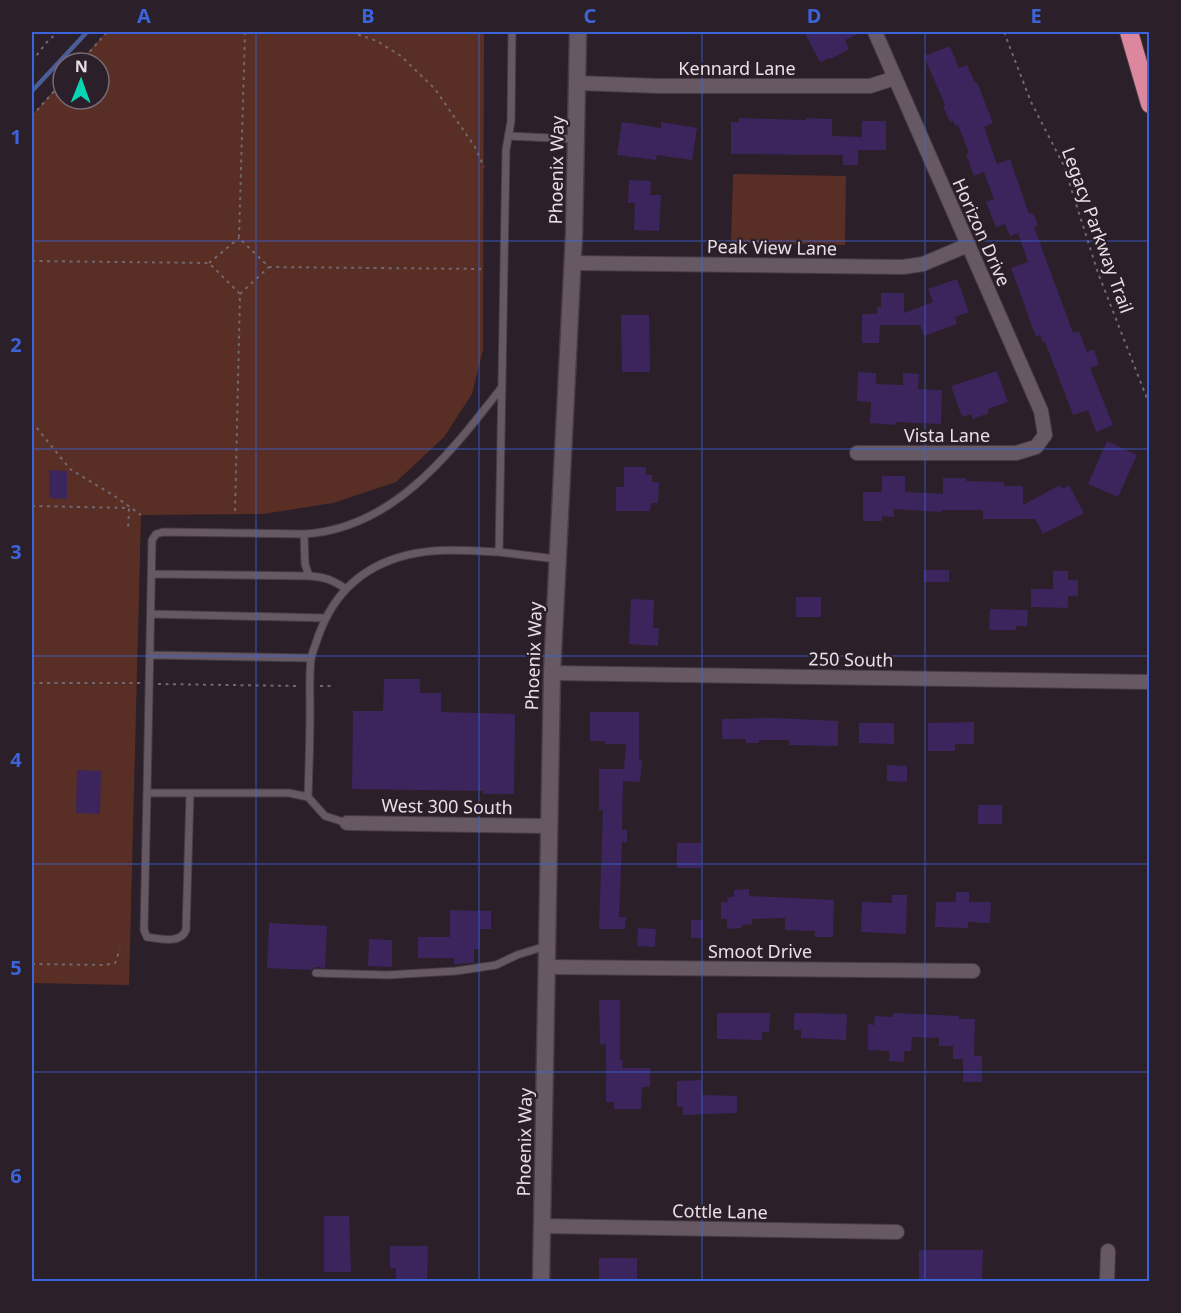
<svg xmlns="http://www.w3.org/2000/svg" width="1181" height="1313" viewBox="0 0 1181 1313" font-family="'Noto Sans',sans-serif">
	<rect width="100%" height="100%" fill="#2b1f29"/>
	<path fill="#592e24" d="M106,32H484L483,350L472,394L444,437L396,482L333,503L263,514L141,515L129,985L32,983V115L63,80V99H99V63H78Z
		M733,174L846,176L845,245L731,243Z"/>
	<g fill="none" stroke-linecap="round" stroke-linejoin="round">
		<path stroke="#4b5c96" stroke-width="4.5" d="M32,91L87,32"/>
	</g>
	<path fill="#3c255c" d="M804,32H862L845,40L849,49L831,59L830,58L820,62Z
		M950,46L959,68L967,65L975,83L977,82L993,123L984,127L997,164L1010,159L1029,214L1033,213L1038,225L1034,227L1073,333L1079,331L1087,352L1094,349L1099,365L1090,368L1113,425L1096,432L1088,410L1073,415L1045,342H1043L1040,335L1036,337L1011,268L1028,262L1018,233L1010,236L1005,224L996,227L986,202L994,199L984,172L974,176L966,154L969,153L958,125L956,126L953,121L950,122L943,106L945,105L924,56Z
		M739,118L806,120V118L832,119V136L862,137V121H886V150H858V165H843V155L731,154V122H739Z
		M622,122L661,128V122L697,128L692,160L657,155L656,160L617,155Z
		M629,180L651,181L650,195H661L659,231L634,230L635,203H628Z
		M957,279L969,312L955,317L957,324L924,336L920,325H880L879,343H862V314H877V307H881V293H904V313L933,302L928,289Z
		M621,315H649L650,372H622Z
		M997,371L1008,402L988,409L989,413L973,419L971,414L962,417L951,386Z
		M858,372L876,373V384L903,385V373L919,374L918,389L942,390L941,424L896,422V425L870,423L871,402L857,401Z
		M1107,441L1137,455L1118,497L1088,484Z
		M624,467H646V475H652V482H659L658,503H651L650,511H616V487H624Z
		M49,470L67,471V499L49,498Z
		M882,476H905V492L943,494V478H966V481L1004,482V486H1023V505L1060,485L1062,489L1069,485L1084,513L1043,534L1035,519H983V510H941V512L894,509V517L882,516V521H863V492H882Z
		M924,570H949V582H924Z
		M1053,571H1068V580H1078V596H1068V608L1031,607V589H1053Z
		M796,597H821V617H796Z
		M631,599L654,600L653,628H659L658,646L629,644Z
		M990,609L1028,610L1027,626H1016V630H989Z
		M384,679H420V693H441V712L515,714L514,794H483V791L352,789L353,711H383Z
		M590,712H639V760H642L640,782L623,781L622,830H627V842H622L619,917H626L625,929H599L603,810H599V769H624L626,744H605V741H590Z
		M774,718L838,721V746L789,745V740H759V743H746V739H722V719Z
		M974,722V744H955V751H928V723Z
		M859,723H894V744L859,743Z
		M887,765L907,766V782L887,781Z
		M77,770L101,771L100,814L76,813Z
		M978,805H1002V824H978Z
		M677,843H701V868H677Z
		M749,889V896L834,900L833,937H815V931L785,930V918L752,919V924L742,925V928L727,929V919H721V902H728L727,897H734V890Z
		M956,892H969V902H991L990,923L968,922V928L935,927L936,902H956Z
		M892,895H907L906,934L861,932L862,902L892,903Z
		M450,910L491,911V929H480V949H474V963L454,964V958H418V937H450Z
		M691,920H703V938H691Z
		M269,923L327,926L325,968L316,967L311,970L267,968Z
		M638,928L656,929L655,947L637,946Z
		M369,939L392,940V967L368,966Z
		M599,1000H620V1060H623L622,1068H650V1087H642L641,1109H614V1102H606V1044H600Z
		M717,1013H770L769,1032H762V1040L717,1039Z
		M794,1013L847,1014L846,1040L801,1038V1030H794Z
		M893,1013L959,1016V1019H975L974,1056H982V1082H963V1059H953V1046H939V1038L912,1037L911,1051H904V1062L889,1061V1051L868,1050V1024L874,1025L875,1016L893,1017Z
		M702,1080V1095L737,1096V1113L683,1115V1107H677V1081Z
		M324,1216H349L351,1272H324Z
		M390,1246H428L427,1281H396V1268H390Z
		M919,1250H983L982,1281H919Z
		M599,1258H637V1281H599Z"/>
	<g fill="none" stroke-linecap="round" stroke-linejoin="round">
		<defs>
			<path id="service" d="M512,32L511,121L506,150L499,552L556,559
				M508,136L575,139
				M304,534L305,564L309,576C325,577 333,580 346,589
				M152,574L309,576
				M151,614L325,618
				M150,655L311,658
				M147,793L152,540L156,534L163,532L304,534C394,529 451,452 502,387
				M190,793L186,930C181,944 160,939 147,937L144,930L147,793H289L308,797
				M347,823L325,816L308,797C309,768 310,739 310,710C310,693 309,675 311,659C312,652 316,644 318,637C334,591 367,562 417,553C444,548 472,551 499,552
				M316,973L387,975L456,971L496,965L517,955L546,946"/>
			<path id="minor" d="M577,83L659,86H870L895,78
				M572,263L903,267L923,264L968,245
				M857,453H1016L1036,447L1045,435L1041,411L875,32
				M552,673L1150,682
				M347,823L548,826
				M546,967L973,971
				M542,1226L897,1232
				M1107,1282L1108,1251"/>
			<path id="tertiary" d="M541,1282L552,673L574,234L578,32"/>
			<path id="motorway" d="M1129,32L1150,104"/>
		</defs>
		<use href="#service" stroke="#463d44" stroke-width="9"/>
		<use href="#minor" stroke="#463d44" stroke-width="16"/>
		<use href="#tertiary" stroke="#463d44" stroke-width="19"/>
		<use href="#motorway" stroke="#463d44" stroke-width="20"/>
		<path stroke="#736871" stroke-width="2" stroke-dasharray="3 4.5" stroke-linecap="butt" d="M245,32L239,238L269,267L481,269
			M351,32L377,41L401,56L435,89L475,147L484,167
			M1004,32L1031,102L1064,166L1098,273L1150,406
			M32,61L47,42L58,32
			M80,63L107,32
			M32,116L63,81
			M32,261L209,263L240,294L235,513
			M209,263L239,238
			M240,294L269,267
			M32,422L70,469L116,497L141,515
			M32,506L129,508L128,531
			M32,683H140
			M158,684L299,686
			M320,686H332
			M32,964L104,965L115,963L120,949"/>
		<use href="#service" stroke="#665964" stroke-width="7"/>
		<use href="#minor" stroke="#665964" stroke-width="14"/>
		<use href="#tertiary" stroke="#665964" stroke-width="16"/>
		<use href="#motorway" stroke="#dc879d" stroke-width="18"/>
	</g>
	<path fill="none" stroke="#3b64da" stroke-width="1.5" stroke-opacity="0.55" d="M256,32V1282M479,32V1282M702,32V1282M925,32V1282M32,241H1150M32,449H1150M32,656H1150M32,864H1150M32,1072H1150"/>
	<g text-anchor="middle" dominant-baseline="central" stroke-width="4.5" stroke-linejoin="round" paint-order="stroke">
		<g font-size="18" fill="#e8e0e6" stroke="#2b1f29">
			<text x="737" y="68">Kennard Lane</text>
			<text transform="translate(556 170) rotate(-89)">Phoenix Way</text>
			<text transform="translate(1098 230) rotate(70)">Legacy Parkway Trail</text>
			<text transform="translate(982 232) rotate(66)">Horizon Drive</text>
			<text transform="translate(772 247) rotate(1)">Peak View Lane</text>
			<text x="947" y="435">Vista Lane</text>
			<text transform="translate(533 656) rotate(-88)">Phoenix Way</text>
			<text transform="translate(851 659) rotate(1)">250 South</text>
			<text transform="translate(447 806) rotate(1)">West 300 South</text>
			<text x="760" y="951">Smoot Drive</text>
			<text transform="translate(524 1142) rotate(-89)">Phoenix Way</text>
			<text transform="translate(720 1211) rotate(1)">Cottle Lane</text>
		</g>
	</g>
	<rect width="1181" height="1313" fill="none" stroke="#2b1f29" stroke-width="66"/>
	<g transform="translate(81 81) rotate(1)"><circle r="28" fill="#2b1f29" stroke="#776c75" stroke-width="1.5"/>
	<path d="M0-4.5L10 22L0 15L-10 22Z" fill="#08d5b5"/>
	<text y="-9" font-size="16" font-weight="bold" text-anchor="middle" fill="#e8e0e6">N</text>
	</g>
	<rect x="33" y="33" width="1115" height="1247" fill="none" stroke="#3b64da" stroke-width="2"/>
	<g font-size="20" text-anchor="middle" font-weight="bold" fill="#3b64da">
		<text x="144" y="23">A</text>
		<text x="368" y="23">B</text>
		<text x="590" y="23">C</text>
		<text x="814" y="23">D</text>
		<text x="1036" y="23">E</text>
		<text x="16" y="144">1</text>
		<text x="16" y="352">2</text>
		<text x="16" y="559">3</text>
		<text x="16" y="767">4</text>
		<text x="16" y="975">5</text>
		<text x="16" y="1183">6</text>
	</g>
</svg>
